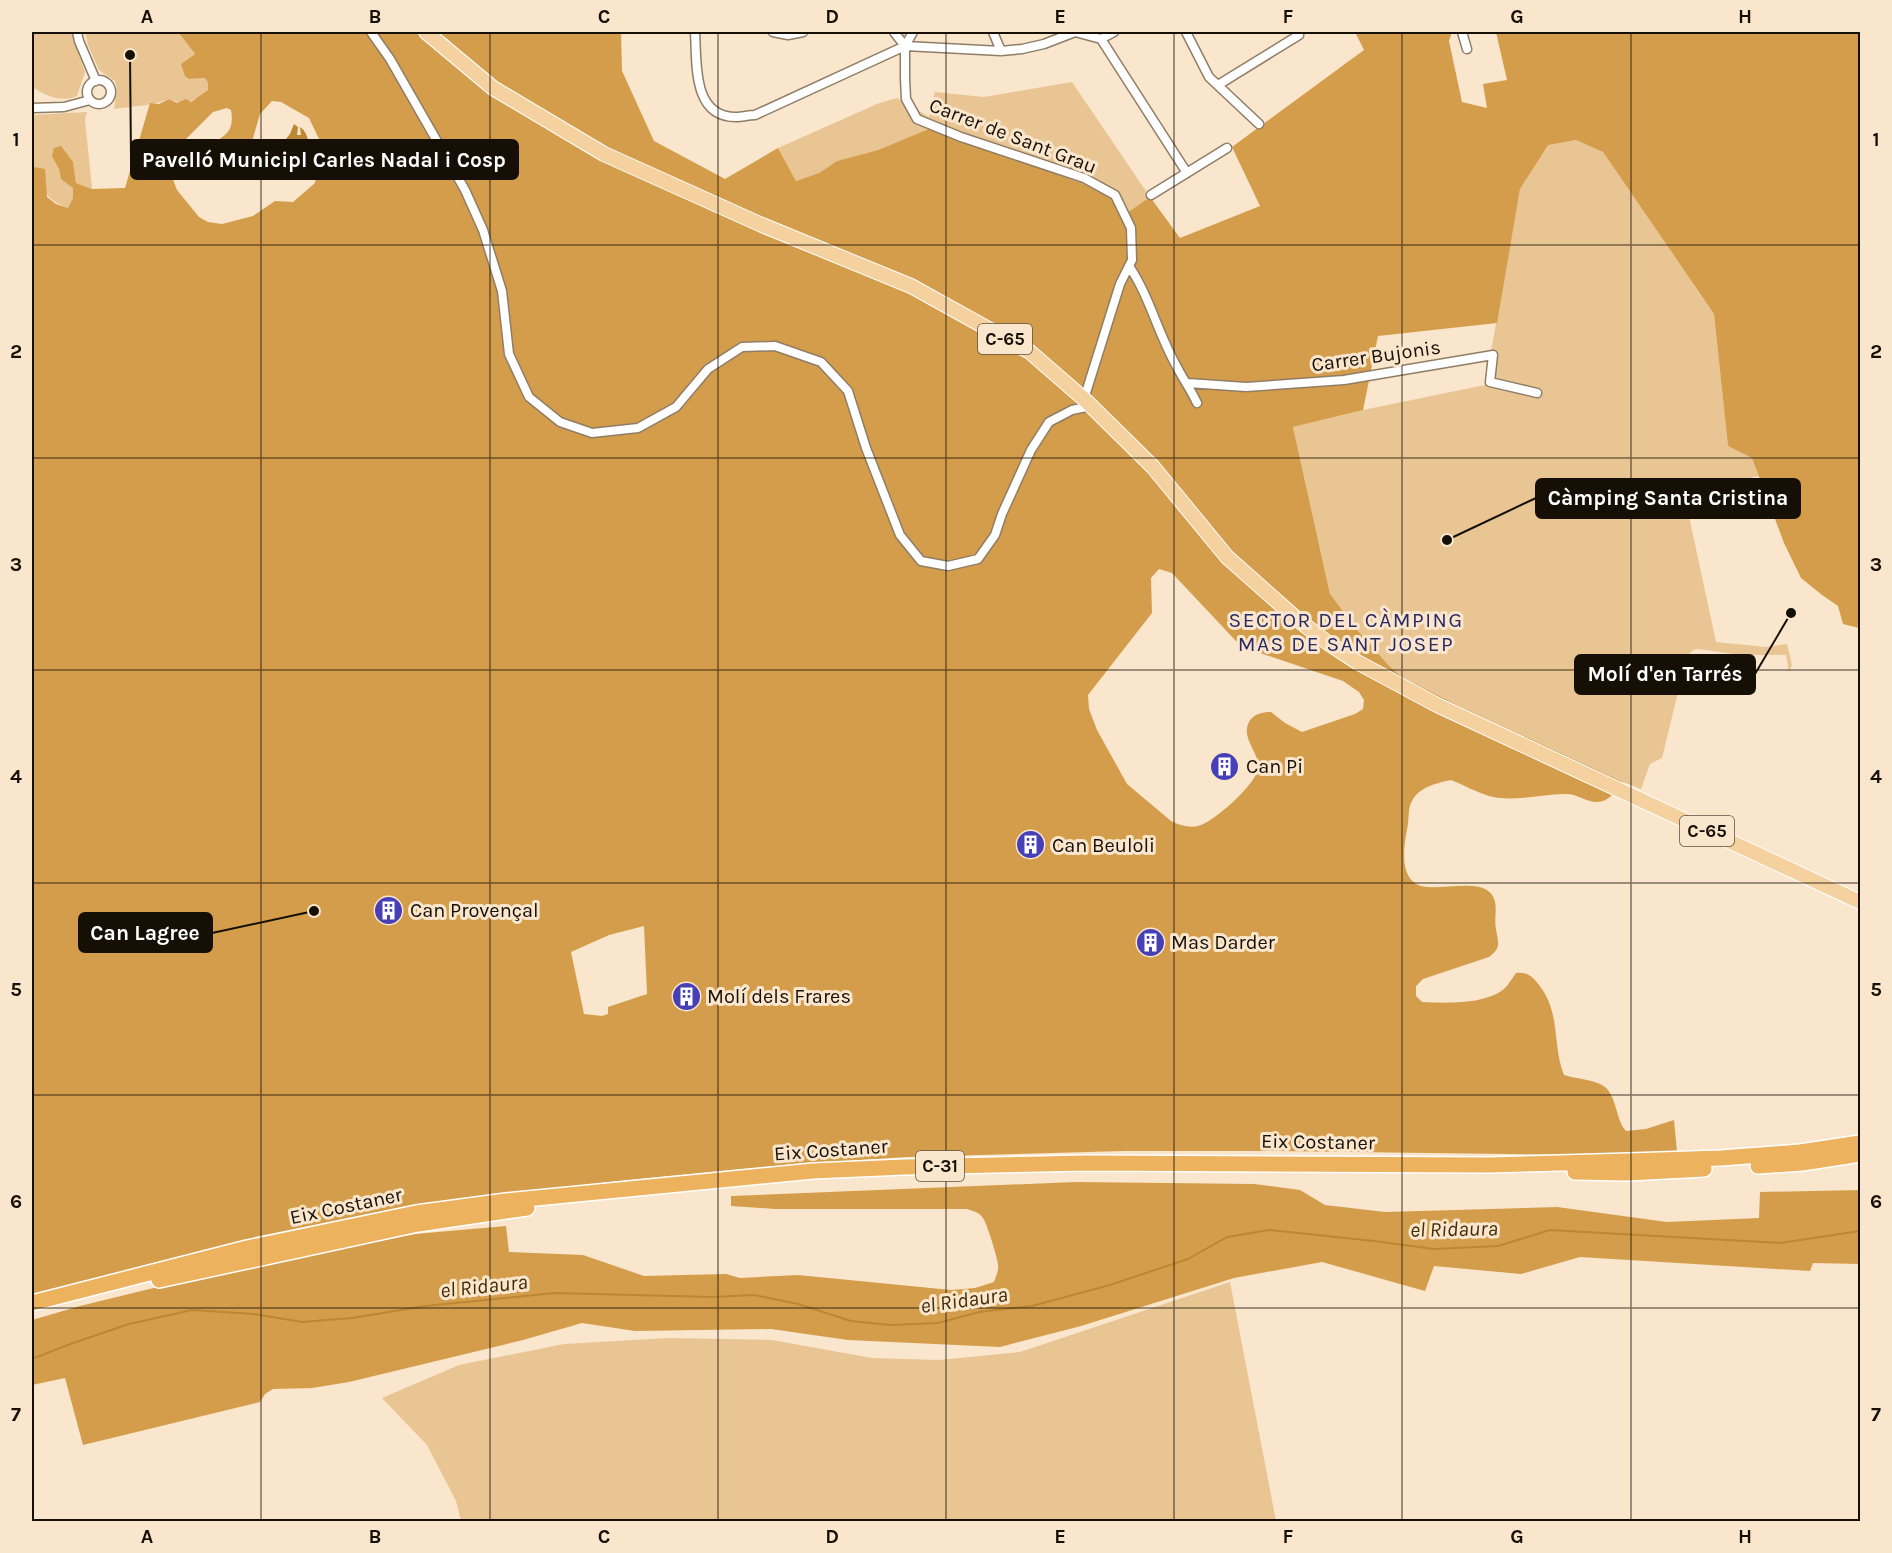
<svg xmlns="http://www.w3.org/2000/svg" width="1892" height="1553" viewBox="0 0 1892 1553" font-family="Karla,sans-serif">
	<rect width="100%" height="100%" fill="#fae6cc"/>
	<path fill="#e9c593" d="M32,32H71L85,72L77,96C61,103 46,96 32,87Z
		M85,32H178L195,54L181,64L189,79L205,78L208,83V90C196,101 185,106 169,99C153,106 132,106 114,109L117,90L115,81L99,70L88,45Z
		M1072,82L1150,197L1124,215L1073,179L931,128L878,150L837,161L819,173L796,181L778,148L877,104L897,98L929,117L935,92L984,97Z
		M87,112L85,119L92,189L76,183L73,162L59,169L61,179L73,187V198L68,208C45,200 43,188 34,167L32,169V115Z
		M1576,140L1603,152L1714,314L1728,446L1752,458L1759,476L1684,493L1716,642L1766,647L1787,644L1792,665L1789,672L1786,655H1741L1698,649L1693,650L1687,656L1662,758L1650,764L1641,789L1623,782L1453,703L1402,677L1391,668L1359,632L1330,594L1293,427L1363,410L1485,385L1520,189L1548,144Z
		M1230,1282L1276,1521H461L456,1501L427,1445L382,1398L459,1365L564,1344L668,1338L772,1340L872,1358L939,1360L1020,1352Z"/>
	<path fill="#d49d4b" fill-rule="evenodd" d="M178,32H621L622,71L654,141L725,179L778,148L796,181L819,173L837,161L878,150L931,128L1097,189L1111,199L1124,215L1150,197L1180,238L1260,206L1232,147L1364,50L1355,32H1452L1449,41L1462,102L1487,108L1483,84L1507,80L1496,32H1860L1859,628L1843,624L1838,606L1822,595L1801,578L1784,543L1752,458L1728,446L1714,314L1603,152L1576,140L1548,145L1520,189L1497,323L1378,336L1363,410L1293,427L1330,594L1359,632L1391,668L1402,677L1453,703L1623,782C1617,789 1612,798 1603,801C1590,805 1580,795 1568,794C1542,793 1515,803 1489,796C1476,792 1464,785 1451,780C1437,783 1419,787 1412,801C1408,807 1409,817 1408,824C1405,840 1398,873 1416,884C1434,895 1489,872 1495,902C1497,911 1494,920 1496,929C1498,943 1502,947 1489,957L1423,979L1416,986V996L1422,1002C1445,1003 1486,1005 1505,988C1509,984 1513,977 1516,973C1528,972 1532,976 1539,985C1561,1012 1552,1045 1564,1075C1576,1079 1591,1079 1602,1085C1617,1093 1615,1119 1626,1131L1646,1129L1674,1120L1677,1152L1590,1155L1277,1151H1124L908,1157L796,1164L628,1180L460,1200L269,1235L32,1294V169L34,167L45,169L47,197L56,204L68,208L73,198V188L61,179L59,169L52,156L54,148L61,146L73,162L76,183L92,189L125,188L150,103L159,104L169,99L177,103L186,99L191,102L208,90V83L205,78L189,79L185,76L181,64L195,54ZM272,101L281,102L309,118L320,141L326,148L327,157L318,168L315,183L293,202L275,201L253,216L222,224L208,222L199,217L177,190L170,172L171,158L176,149L213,112L227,108L231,110C236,140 216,134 209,152L211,156L218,159L245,151L251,145L260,114ZM1159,569L1172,573L1236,641L1260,653L1343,681L1359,692L1364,700L1363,709L1355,714L1302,732L1285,723L1271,712C1262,712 1252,714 1248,724C1242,740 1260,753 1258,769C1256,784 1213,823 1198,826C1189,828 1179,825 1171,821L1127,784L1097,730L1089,709L1088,695L1152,613L1151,578ZM644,926L647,994L608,1007V1014L602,1016L584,1014L571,952L609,935Z
		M1076,1182L1254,1184L1300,1190L1325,1205L1385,1212L1557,1207L1667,1222L1759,1218L1760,1192L1860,1190V1264L1813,1263L1810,1271L1580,1257L1521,1274L1434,1266L1425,1291L1322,1262L1234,1278L1081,1326L1000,1347L848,1340L771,1329L635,1331L582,1323L523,1340L349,1382L312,1388L273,1389L265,1394L260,1402L83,1445L65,1378L32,1385V1320L80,1306L227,1270L415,1234L506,1226L509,1252L583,1255L644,1276L726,1274L740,1278L798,1275L951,1290L975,1288L994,1282C996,1276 999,1271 998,1264C997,1256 987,1224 983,1218C979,1212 973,1211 967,1209H775L731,1206V1196Z"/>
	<path fill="#bc8732" d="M294,124L298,127L297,135H301L300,127C311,134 309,151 305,163L293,169L285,163L282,144L290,134Z"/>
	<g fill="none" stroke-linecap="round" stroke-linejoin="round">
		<path stroke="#bc8732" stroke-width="2" d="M32,1359L73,1343L129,1324L192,1310L254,1314L302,1322L352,1318L426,1306L555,1293L712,1297L754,1295L798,1304L851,1321L891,1325L938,1323L979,1312L1032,1306L1110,1285L1188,1259L1227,1237L1269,1230L1374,1241L1434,1249L1498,1246L1550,1230L1780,1243L1860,1231"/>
		<defs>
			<path id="street" d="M77,32L79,41L96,81
				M371,32L390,59L465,190L483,230L502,291L509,354L529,397L560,422L592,433L638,428L676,407L708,369L742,347L775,346L821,362L848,391L866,448L900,535L921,561L948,566L978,559L995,535L1002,514L1031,450L1049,422L1072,410L1091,406
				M695,32C697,63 692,117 736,117C742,117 749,115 755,115L905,46L1001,51L1022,49L1044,44L1075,32
				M773,32L788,35L803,32
				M894,32L905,46
				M913,32L905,46V78L906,99L917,119L961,137L1084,178L1115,195L1131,228L1132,260L1120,284L1084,399
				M993,32L1001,51
				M1075,32L1101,39L1114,32
				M1186,32L1209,77L1259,124
				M1462,32L1467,49
				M1101,39L1187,173
				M87 92a12 12 0 1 1 24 0a12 12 0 1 1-24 0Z
				M1218,85L1299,35L1297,32
				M32,108L64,107L90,100
				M1151,195L1227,148
				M1129,266C1150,297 1158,334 1177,367C1183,379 1191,390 1197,403
				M1188,383L1246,387L1344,380L1493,355L1490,382L1537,393"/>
			<path id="primary" d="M426,32L493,88L604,154L762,225L911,286L1030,352L1084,399L1153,467L1227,557L1298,620L1328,643L1357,662L1437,705L1860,902"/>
			<path id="highway" d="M1758,1166L1802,1163L1860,1154
				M1575,1172L1627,1173L1704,1169
				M159,1280L418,1224L527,1208
				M32,1303L247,1248L416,1213L506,1201L813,1171L904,1167L1087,1163L1488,1165L1629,1161L1721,1158L1800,1152L1860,1143"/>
		</defs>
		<use href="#street" stroke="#8f7d65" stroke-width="11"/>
		<use href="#primary" stroke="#fff" stroke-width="16"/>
		<use href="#highway" stroke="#fff" stroke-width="18"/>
		<use href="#street" stroke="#fff" stroke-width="8"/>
		<use href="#primary" stroke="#f4d19e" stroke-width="14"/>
		<use href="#highway" stroke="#ecb25d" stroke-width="15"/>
	</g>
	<path fill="none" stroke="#160f06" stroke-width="1.5" stroke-opacity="0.55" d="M261,32V1522M490,32V1522M718,32V1522M946,32V1522M1174,32V1522M1402,32V1522M1631,32V1522M32,245H1860M32,458H1860M32,670H1860M32,883H1860M32,1095H1860M32,1308H1860"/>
	<defs>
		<symbol id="building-disc" viewBox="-11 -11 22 22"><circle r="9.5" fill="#473fb6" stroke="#fae6cc"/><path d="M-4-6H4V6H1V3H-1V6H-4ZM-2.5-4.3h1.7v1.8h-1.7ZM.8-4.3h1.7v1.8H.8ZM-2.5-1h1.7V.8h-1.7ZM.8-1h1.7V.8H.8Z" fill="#fff"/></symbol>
	</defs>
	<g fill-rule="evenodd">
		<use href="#building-disc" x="1208" y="750" width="33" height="33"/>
		<use href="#building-disc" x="1014" y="828" width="33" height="33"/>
		<use href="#building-disc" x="372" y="894" width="33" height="33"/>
		<use href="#building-disc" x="1134" y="926" width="33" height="33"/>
		<use href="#building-disc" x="670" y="980" width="33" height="33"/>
	</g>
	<g text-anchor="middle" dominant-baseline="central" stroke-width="6" stroke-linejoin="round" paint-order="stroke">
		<g fill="#fae6cc" stroke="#5a5041" stroke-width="1.5">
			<rect x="978" y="324" width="54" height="30" rx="4.5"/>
			<rect x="1680" y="816" width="54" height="30" rx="4.5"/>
			<rect x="916" y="1151" width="48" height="30" rx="4.5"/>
		</g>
		<g font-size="18" font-weight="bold" fill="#160f06">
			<text x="1005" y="339">C-65</text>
			<text x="1707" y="831">C-65</text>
			<text x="940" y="1166">C-31</text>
		</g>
		<g font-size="20" fill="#160f06" stroke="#fae6cc">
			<text transform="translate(1013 136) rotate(21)">Carrer de Sant Grau</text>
			<text transform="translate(1376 356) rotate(-8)">Carrer Bujonis</text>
			<text transform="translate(1318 1142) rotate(1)">Eix Costaner</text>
			<text transform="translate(831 1150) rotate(-4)">Eix Costaner</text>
			<text transform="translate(346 1206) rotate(-12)">Eix Costaner</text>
		</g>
		<g font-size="20" fill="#160f06" stroke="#fae6cc" text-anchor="start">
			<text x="1246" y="766">Can Pi</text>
			<text x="1052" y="845">Can Beuloli</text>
			<text x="410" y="910">Can Provençal</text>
			<text x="1171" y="942">Mas Darder</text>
			<text x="707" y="996">Molí dels Frares</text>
		</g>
		<g font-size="21" letter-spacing="1.5" fill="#292963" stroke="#fae6cc">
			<text x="1346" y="620">SECTOR DEL CÀMPING<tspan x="1346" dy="24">MAS DE SANT JOSEP</tspan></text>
		</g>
		<g font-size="21" font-style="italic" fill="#412b06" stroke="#fae6cc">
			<text transform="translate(1454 1229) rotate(-1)">el Ridaura</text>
			<text transform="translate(484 1286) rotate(-6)">el Ridaura</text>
			<text transform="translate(964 1300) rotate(-8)">el Ridaura</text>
		</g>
	</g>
	<path fill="none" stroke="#160f06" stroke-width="2" d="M130 55L131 159M1447 540L1536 498M1791 613L1755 674M314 911L212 933"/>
	<g fill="#160f06" stroke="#fae6cc" stroke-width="2">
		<circle cx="130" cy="55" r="6"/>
		<circle cx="1447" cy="540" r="6"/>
		<circle cx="1791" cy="613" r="6"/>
		<circle cx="314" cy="911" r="6"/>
	</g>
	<g fill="#160f06" stroke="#160f06" stroke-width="2">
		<rect x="131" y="140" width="387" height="39" rx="6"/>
		<rect x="1536" y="479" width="264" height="39" rx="6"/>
		<rect x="1575" y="655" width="180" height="39" rx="6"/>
		<rect x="79" y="913" width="133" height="39" rx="6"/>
	</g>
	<g font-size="21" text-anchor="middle" font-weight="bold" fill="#fff">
		<text x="324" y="167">Pavelló Municipl Carles Nadal i Cosp</text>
		<text x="1668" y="505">Càmping Santa Cristina</text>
		<text x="1665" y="681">Molí d'en Tarrés</text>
		<text x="145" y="940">Can Lagree</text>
	</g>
	<rect width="1892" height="1553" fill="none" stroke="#fae6cc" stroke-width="66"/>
	<rect x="33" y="33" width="1826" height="1487" fill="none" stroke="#160f06" stroke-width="2"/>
	<g font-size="20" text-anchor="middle" font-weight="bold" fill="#160f06">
		<text x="147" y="23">A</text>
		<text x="375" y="23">B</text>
		<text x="604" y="23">C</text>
		<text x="832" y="23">D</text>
		<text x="1060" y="23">E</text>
		<text x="1288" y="23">F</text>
		<text x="1517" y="23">G</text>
		<text x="1745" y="23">H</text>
		<text x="16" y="146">1</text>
		<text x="1876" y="146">1</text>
		<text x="16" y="358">2</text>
		<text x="1876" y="358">2</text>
		<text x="16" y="571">3</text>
		<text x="1876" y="571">3</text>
		<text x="16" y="783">4</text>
		<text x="1876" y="783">4</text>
		<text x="16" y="996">5</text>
		<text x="1876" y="996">5</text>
		<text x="16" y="1208">6</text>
		<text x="1876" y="1208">6</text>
		<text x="16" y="1421">7</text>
		<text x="1876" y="1421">7</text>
		<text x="147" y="1543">A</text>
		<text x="375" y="1543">B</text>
		<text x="604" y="1543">C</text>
		<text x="832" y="1543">D</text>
		<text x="1060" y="1543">E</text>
		<text x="1288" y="1543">F</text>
		<text x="1517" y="1543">G</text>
		<text x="1745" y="1543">H</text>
	</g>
</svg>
